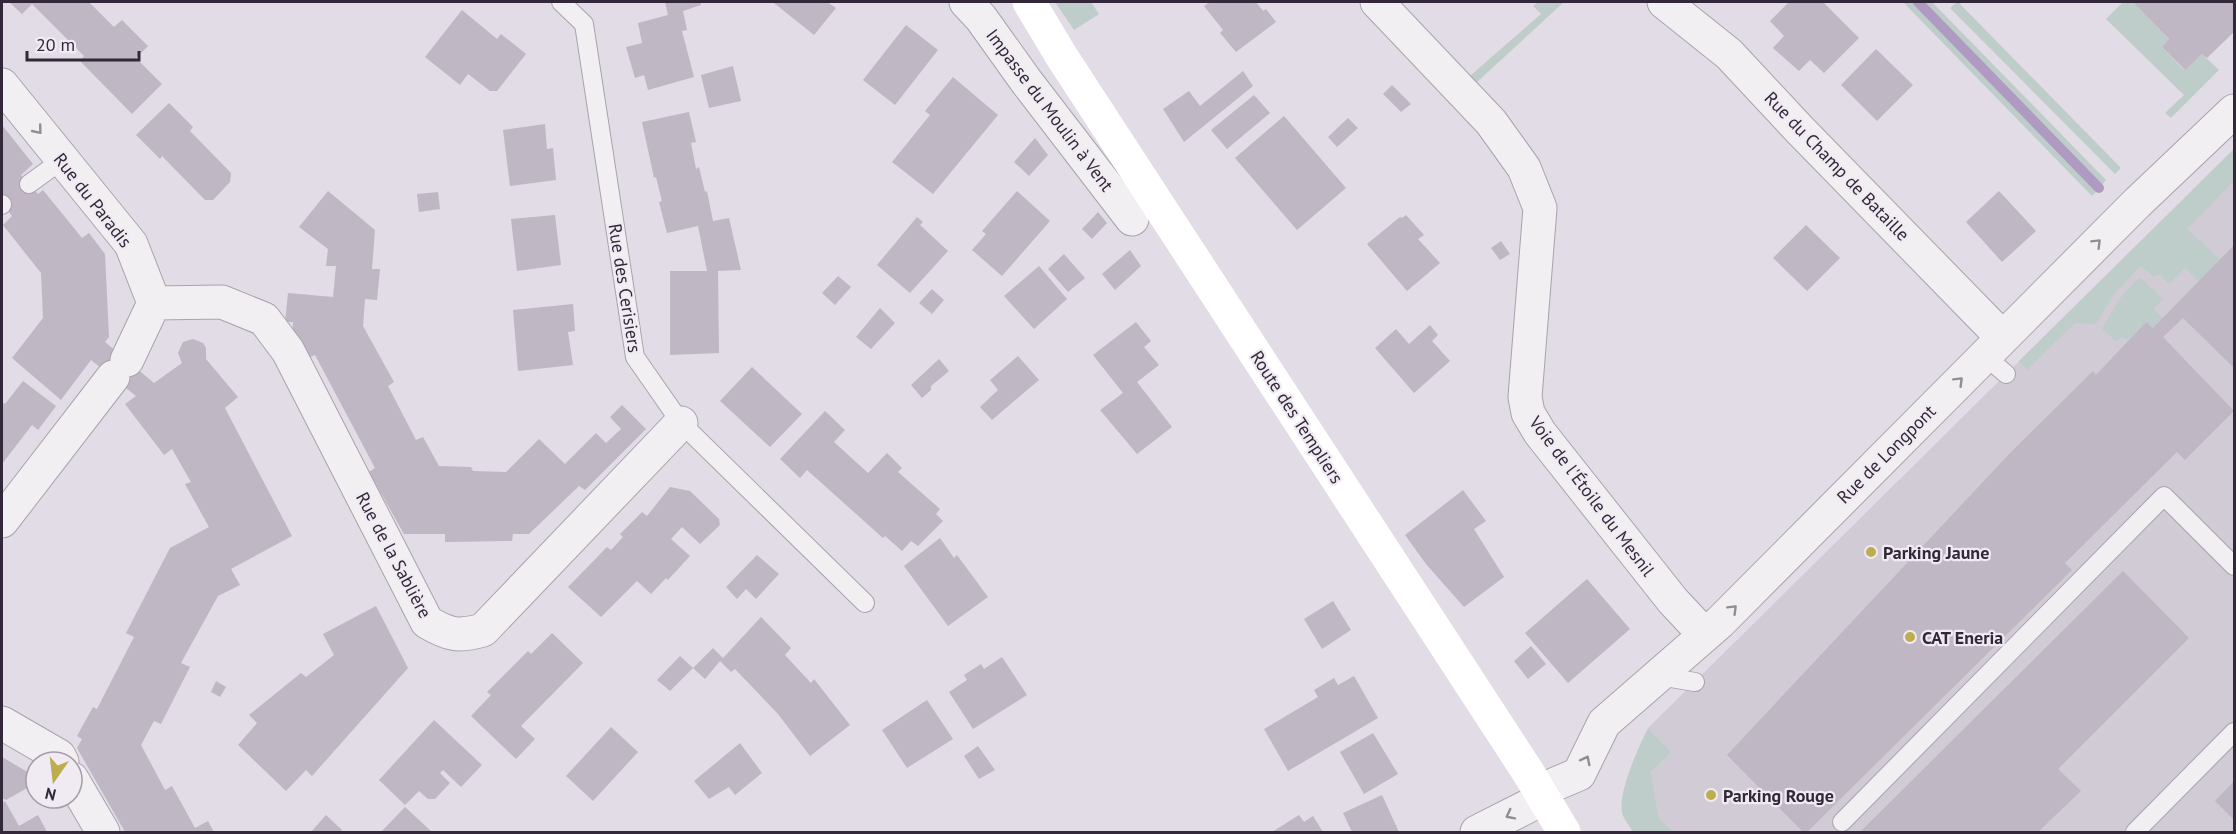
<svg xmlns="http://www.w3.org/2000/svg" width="2236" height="834" viewBox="0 0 2236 834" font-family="'PT Sans',sans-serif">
	<rect width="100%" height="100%" fill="#e1dce5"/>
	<path fill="#d1cbd5" d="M2234,149V832H1667L1659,819L1651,772L1672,752L1648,728Z"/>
	<path fill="#bfcdca" d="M1055,2H1091L1099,14L1074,30Z
		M1538,2H1564L1476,83L1470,76L1541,14L1533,6Z
		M1903,2H1932L2106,180L2092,196Z
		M1957,2H1962L1960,4L2121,168L2115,174L1950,8Z
		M2123,2H2133L2169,39L2162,47L2184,70L2202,54L2219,70L2171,118L2165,113L2184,95L2106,19Z
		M2234,149V181L2187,229L2221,260L2199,282L2185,268L2169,284L2159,274L2154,277L2141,266L2115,293L2096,324L2075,323L2027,370L2019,361Z
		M2141,278L2163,299L2153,309L2163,318L2153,328L2146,322L2129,339L2121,338L2116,341L2102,329C2113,310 2122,290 2141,278Z
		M1648,728L1672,752L1651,772L1659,819L1674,832H1633C1630,827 1623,818 1622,812C1618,792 1639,746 1648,728Z"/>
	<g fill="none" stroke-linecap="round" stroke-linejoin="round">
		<path stroke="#af9bc1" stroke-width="10" d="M1918,2L2099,188"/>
	</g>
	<path fill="#bfb7c4" d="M9,2H89L114,27L122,20L148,46L136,58L162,84L132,114L80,61L84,56L32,4L22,14Z
		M665,2H701V5L683,11L687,30L682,31L694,77L648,90L644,75L635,78L626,47L642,43L638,23L668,15Z
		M775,2H827L836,8L814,35L774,3Z
		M1210,2H1256L1263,11L1266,9L1276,22L1236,52L1220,33L1223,30L1204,6Z
		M1789,2H1823L1859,38L1824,73L1810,60L1799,71L1773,48L1784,36L1770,21Z
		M2133,2H2234V32L2207,58L2202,54L2185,70L2162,47L2169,39Z
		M462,10L497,39L501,34L526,54L497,91H490L468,74L460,85L425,57Z
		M906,25L938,50L895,105L863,80Z
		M1876,49L1913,85L1877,121L1841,85Z
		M733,66L741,101L709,108L701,75Z
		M1243,71L1253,86L1184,142L1163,109L1189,91L1200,106Z
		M953,77L998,115L933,194L892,162L930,115L925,111Z
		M1392,85L1411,104L1401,112L1383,94Z
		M1254,95L1270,113L1227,149L1211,130Z
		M169,103L193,127L190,131L231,173L230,182L213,200H205L162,156L160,159L136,135Z
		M689,112L696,142L691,143L696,169L699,167L705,192L707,191L713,221L729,218L741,270L718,271L719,353L670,355V271H707L698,226L667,233L659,202L662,201L656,177L654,178L642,122Z
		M1284,116L1346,188L1297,230L1235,158Z
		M1348,118L1358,128L1337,147L1328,137Z
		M545,124L547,149L553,148L556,180L510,186L503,130Z
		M2,125L33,164L21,175L38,194L43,190L82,238L89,233L105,254L109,337L105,342L154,383L182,363L178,353L183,342L193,339L203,343L206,348V359L238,397L225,408L292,536L231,569L240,585L218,596L181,663L190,667L161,724L154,721L141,745L165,790L172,786L195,828L208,821L214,832H125L77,748L82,739L77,736L93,707L97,709L134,637L126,633L170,548L209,527L185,484L191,482L172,449L164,455L125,404L136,396L91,360L61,400L12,358L43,318L41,273L3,225L12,216L2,203Z
		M1035,138L1048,155L1029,176L1014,162Z
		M328,191L375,230L372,269H380L377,300L365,299L363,326L394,382L388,386L416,440L423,437L439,466L471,467L473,471L506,472L539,439L565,464L596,433L606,443L621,429L610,417L622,405L646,429L585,490L579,486L529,534H513L512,541L445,542V534H404L369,472L375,468L315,355L304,360L292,337L293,322H285L288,293L333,297L336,266H326L328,249L299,227Z
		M1017,191L1050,221L1002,276L972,250L986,234L982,231Z
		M1999,191L2036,231L2002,262L1966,222Z
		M438,192L440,209L419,212L417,194Z
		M1098,212L1107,223L1092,239L1082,229Z
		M555,215L561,265L517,271L511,219Z
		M1406,215L1424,235L1418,239L1440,263L1407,291L1367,244L1400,217L1402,218Z
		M917,217L923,222L920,225L948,251L910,293L877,265Z
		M1806,225L1840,258L1807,291L1773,258Z
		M1501,241L1510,254L1500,260L1491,248Z
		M2234,245V368L2183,318L2163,337L2234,411L2185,460L2177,452L2065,563L2072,570L1807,832H1803L1727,755L2011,452L2093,371L2096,375L2146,322L2153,328Z
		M1130,250L1141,266L1115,290L1102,274Z
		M1064,254L1085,278L1068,292L1048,269Z
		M1039,266L1067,299L1034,329L1004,296Z
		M838,276L851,287L835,305L822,293Z
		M932,289L944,300L932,314L919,303Z
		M573,304L575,331L568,332L573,365L518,371L513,310Z
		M880,308L895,323L871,349L856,337Z
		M1136,322L1151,341L1144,347L1159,365L1137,382L1172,427L1137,454L1100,410L1123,393L1093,355Z
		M1430,325L1438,335L1432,341L1450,361L1414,393L1375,348L1396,329L1409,344Z
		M1018,356L1039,380L992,420L980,407L998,390L990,380Z
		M939,359L949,371L931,386V390L922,398L911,385Z
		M752,367L802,414L770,447L720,401Z
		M23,381L56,406L38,430L32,425L2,464V402L5,404Z
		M825,411L845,430L834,442L868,473L887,453L902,468L898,472L940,509L936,514L943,521L918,546L911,541L902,551L885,536L883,538L807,470L800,478L780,459Z
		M670,487L690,491L719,519L720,525L700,544L682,527L671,539L690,556L668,580L666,578L651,594L637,581L601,617L568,587L607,547L611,550L623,537L620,534L642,512L647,516Z
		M1463,490L1486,521L1474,529L1504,577L1464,607L1426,564L1405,535Z
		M940,538L954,558L957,555L988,597L948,626L904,566Z
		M757,555L779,574L756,599L746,589L737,599L726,587Z
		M2123,571L2189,638L2058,769L2081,791L2038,832H1860Z
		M1587,579L1630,629L1568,683L1525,633Z
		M1333,601L1351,630L1322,649L1304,619Z
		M376,606L408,668L312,776L306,770L286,791L238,745L257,723L249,715L301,673L306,677L334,655L323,634Z
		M761,617L791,648L785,655L811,683L814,679L850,725L810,756L778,714L735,669L731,672L720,661L705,679L693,668L713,648L723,658Z
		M552,633L583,663L521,726L535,739L516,759L471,716L491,695L487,692L528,651L531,654Z
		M1531,646L1546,664L1528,679L1514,661Z
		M680,656L693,668L670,691L657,680Z
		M1002,657L1027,695L973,729L949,692L967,680L964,675L981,664L984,669Z
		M1354,676L1378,718L1288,771L1264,729L1318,697L1314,690L1334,678L1338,685Z
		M216,681L226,687L220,697L211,692Z
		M927,700L953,739L907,768L882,730Z
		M434,720L482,765L461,787L443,770L440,773L450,783L435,799H428L419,791L405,805L379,780Z
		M611,727L638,752L593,801L566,776Z
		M1373,733L1398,774L1364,794L1340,752Z
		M740,743L762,773L735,795L729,787L709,799L694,781Z
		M978,746L995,770L979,779L964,756Z
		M2,757L36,777V783L6,800L2,798Z
		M2234,781V820L2215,801Z
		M1382,795L1399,832H1352L1343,813Z
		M5,801L19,826L38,815L47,832H2V803Z
		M405,807L432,832H381Z
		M326,815L342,830L340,832H311Z
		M1299,815L1304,822L1313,816L1323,832H1272Z"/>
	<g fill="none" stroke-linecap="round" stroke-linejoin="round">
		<defs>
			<path id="lane" d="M561,2L584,24L635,357L681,423L865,603
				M29,184L62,160
				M2,205V204
				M1984,355L2006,374
				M1659,676L1695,682
				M1842,822L2164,496L2234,566
				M2135,832L2234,732"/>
			<path id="street" d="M966,2L981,18L1026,81L1132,219
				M1377,2L1491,122L1524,168L1540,208L1525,397L1528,413L1540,433L1673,601L1705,635
				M1664,2L1729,54L1799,129L2002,337
				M2,85L131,244L154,303L127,360
				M154,303L222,302L264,319L288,351L427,622C449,635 458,637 483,630L681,423
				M2,521L113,377
				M2,723L59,756L62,762
				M72,779L103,832
				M1539,791L1579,774L1604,723L1720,622L2137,203L2234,111
				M1477,832L1544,798"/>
		</defs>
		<use href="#lane" stroke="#a9a2ae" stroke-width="20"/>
		<use href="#street" stroke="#a9a2ae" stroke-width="35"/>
		<use href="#lane" stroke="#f2eff3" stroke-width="18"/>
		<use href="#street" stroke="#f2eff3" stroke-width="33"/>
		<path stroke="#fff" stroke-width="33" d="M1029,2L1062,57L1528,772L1564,832"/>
	</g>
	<defs><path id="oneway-chevron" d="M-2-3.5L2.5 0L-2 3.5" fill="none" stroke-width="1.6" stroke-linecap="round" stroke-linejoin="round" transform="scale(1.5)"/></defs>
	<g stroke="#928c96">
		<use href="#oneway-chevron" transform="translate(38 130) rotate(51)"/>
		<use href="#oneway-chevron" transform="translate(2097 243) rotate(-45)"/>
		<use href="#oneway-chevron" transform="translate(1959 381) rotate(-45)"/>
		<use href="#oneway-chevron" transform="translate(1733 609) rotate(-45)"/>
		<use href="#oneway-chevron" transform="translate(1586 760) rotate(-63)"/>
		<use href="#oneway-chevron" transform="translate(1510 815) rotate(153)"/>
	</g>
	<g fill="#bdad4e" stroke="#f0ebf3" stroke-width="2">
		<circle cx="1871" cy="552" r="6"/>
		<circle cx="1910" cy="637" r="6"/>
		<circle cx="1711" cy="795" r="6"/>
	</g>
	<g text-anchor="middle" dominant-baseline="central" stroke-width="4.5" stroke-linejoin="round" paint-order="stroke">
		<g font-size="18" fill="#332839" stroke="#f0ebf3">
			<text transform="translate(1050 110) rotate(53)">Impasse du Moulin à Vent</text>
			<text transform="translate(1837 166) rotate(46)">Rue du Champ de Bataille</text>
			<text transform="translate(93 200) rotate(52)">Rue du Paradis</text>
			<text transform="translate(625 288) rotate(81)">Rue des Cerisiers</text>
			<text transform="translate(1297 417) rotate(57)">Route des Templiers</text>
			<text transform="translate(1886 454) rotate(-45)">Rue de Longpont</text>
			<text transform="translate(1592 496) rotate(53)">Voie de l'Étoile du Mesnil</text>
			<text transform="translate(394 555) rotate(62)">Rue de la Sablière</text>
		</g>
		<g font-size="18" font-weight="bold" fill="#332839" stroke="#f0ebf3" text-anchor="start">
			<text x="1883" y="552">Parking Jaune</text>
			<text x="1922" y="637">CAT Eneria</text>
			<text x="1723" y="795">Parking Rouge</text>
		</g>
	</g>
	<rect width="2236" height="834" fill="none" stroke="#332839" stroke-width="6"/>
	<g transform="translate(54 780) rotate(194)"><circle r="28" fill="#f0ebf3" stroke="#a49da9" stroke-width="1.5"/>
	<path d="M0-4.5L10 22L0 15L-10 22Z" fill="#bdad4e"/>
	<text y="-9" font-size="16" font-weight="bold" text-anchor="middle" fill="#332839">N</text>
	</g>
	<path d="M27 51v9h112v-9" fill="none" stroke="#332839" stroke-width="3"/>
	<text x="36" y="51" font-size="18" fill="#332839" stroke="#f0ebf3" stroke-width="4.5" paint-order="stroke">20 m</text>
</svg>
